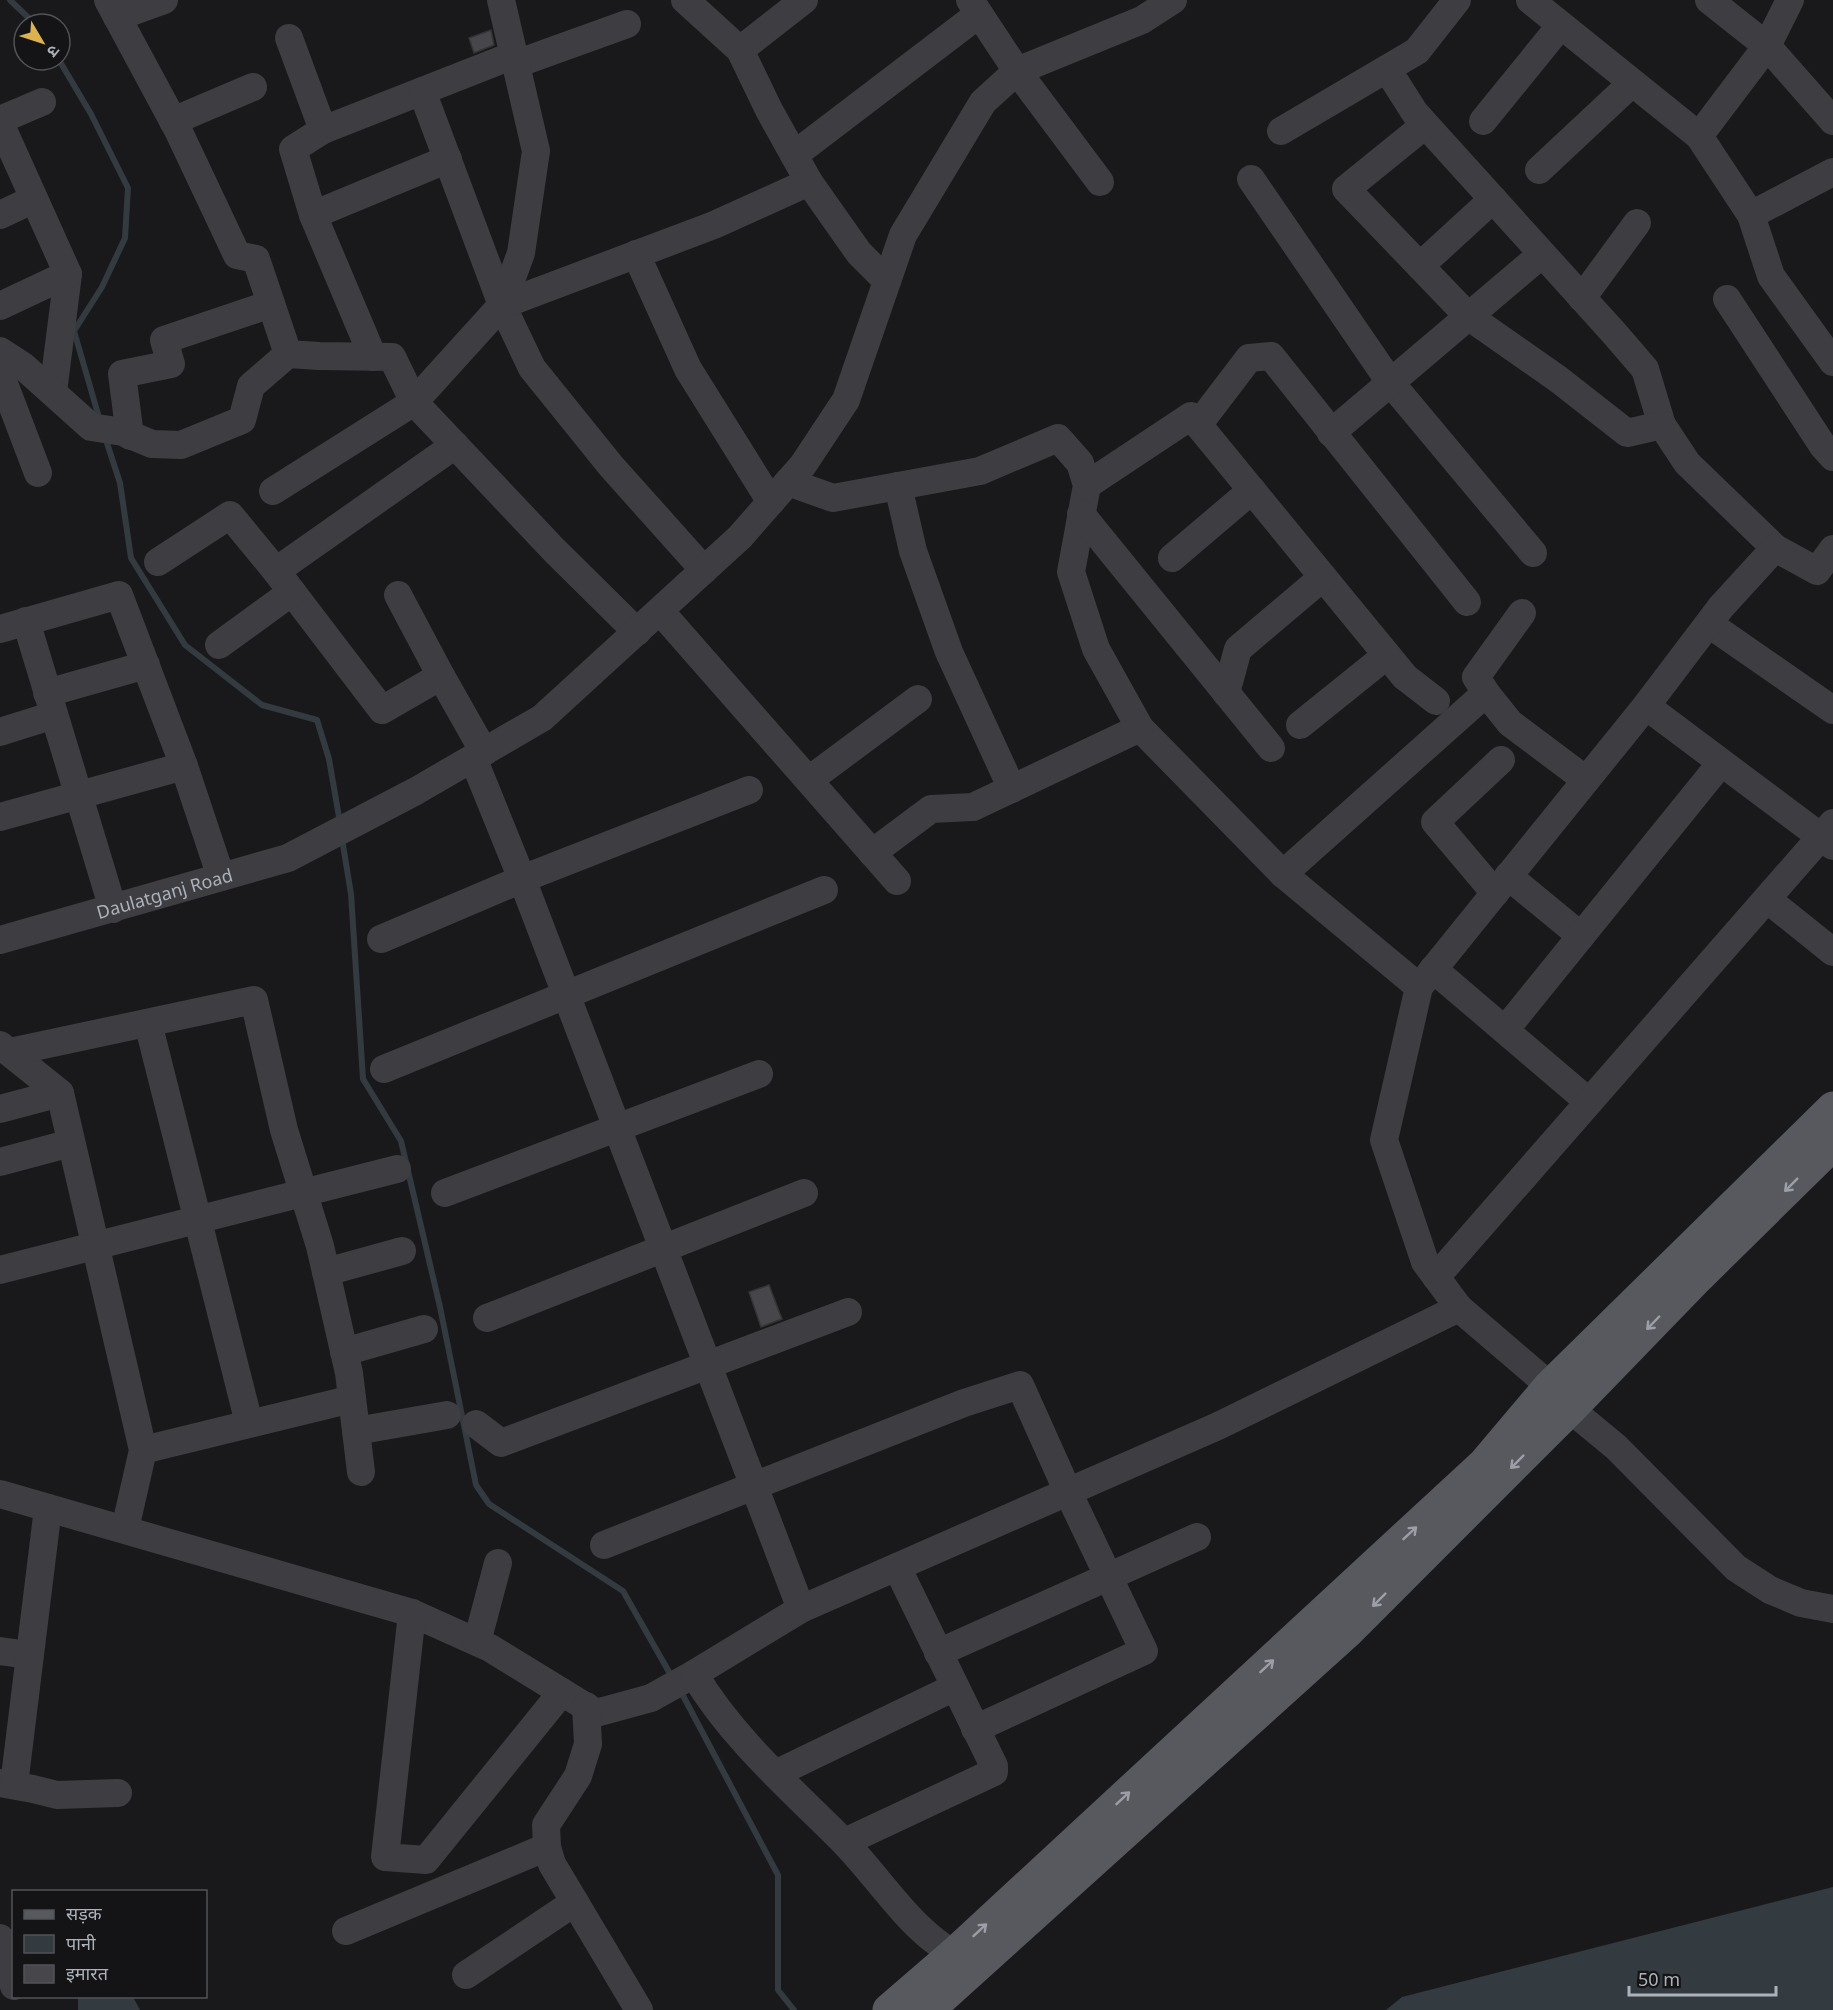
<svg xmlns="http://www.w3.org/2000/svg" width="1833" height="2010" viewBox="0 0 1833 2010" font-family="'Noto Sans','Noto Sans Devanagari',sans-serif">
	<rect width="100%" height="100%" fill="#19191b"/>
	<path fill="#333a40" d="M1833,1887V2010H1386L1402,1997Z
		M78,1997H133L140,2010H78Z"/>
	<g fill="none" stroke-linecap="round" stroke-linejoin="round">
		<path stroke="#333a40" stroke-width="6" d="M10,0L35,24
			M59,60L91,114L128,188L125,238L102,287L74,331L100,421
			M105,437L120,483L131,558L185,645L262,705L317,720L329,759L340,823
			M342,839L351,894L363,1079L401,1141L440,1307L476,1485L489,1504L623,1591L673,1679
			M680,1690L778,1875V1990L794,2010"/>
	</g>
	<path fill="#47474b" stroke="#343437" stroke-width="1.5" d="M491,30L494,45L474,53L469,38Z
		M769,1285L782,1319L761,1327L749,1292Z"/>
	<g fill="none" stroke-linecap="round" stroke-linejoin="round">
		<g stroke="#3d3d42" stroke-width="28">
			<path d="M108,0L178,130L237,255L256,259L288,354L319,356L392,357L414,402L554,550L637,632"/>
			<path d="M685,0L740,50L769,110L809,182L859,253L887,281"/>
			<path d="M970,0L1017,71L1100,182"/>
			<path d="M1530,0L1699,136L1751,215L1771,276L1833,362"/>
			<path d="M1709,0L1767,46L1833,121"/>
			<path d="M117,17L164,0"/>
			<path d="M289,38L323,130L514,55"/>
			<path d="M740,50L804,0"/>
			<path d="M516,64L627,24"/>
			<path d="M1387,69L1415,113L1614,333L1645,369L1662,425L1687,463L1775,548"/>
			<path d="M422,91L502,305L532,368L611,466L704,570"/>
			<path d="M0,120L42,102"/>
			<path d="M173,121L253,87"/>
			<path d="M1483,121L1561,25"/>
			<path d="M0,123L68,274L53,392"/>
			<path d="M1425,125L1346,189L1468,316L1558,379L1627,433L1662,425"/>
			<path d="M323,130L293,149L313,215L373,357"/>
			<path d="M1281,131L1417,51L1457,0"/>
			<path d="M1699,136L1767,46L1790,0"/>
			<path d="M794,155L979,14"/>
			<path d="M1539,170L1632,83"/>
			<path d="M1251,179L1390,382L1533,553"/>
			<path d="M0,215L34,199"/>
			<path d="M313,215L448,159"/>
			<path d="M1751,215L1833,172"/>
			<path d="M636,254L688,369L771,502"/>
			<path d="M1420,266L1493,199"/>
			<path d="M1582,298L1637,223"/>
			<path d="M1727,299L1823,446L1833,457"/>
			<path d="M502,305L714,225L809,182"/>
			<path d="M0,306L68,274"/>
			<path d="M0,351L23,366L91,427L123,432L152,444L181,445L242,420L251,386L288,354"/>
			<path d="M0,373L38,473"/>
			<path d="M1198,425L1249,358L1271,356L1467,602"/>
			<path d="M1331,433L1542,254"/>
			<path d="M130,436L122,374L171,364L164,340L271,304"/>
			<path d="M788,482L833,498L980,471L1058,438L1080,463L1087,485L1071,572L1096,649L1140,728L1283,874L1419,987"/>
			<path d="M1087,485L1191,416L1405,677L1436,701"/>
			<path d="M898,486L913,551L949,652L1012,789"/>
			<path d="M273,491L414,402L502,305L521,253L536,151L501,0"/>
			<path d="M1081,514L1271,748"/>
			<path d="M1172,558L1252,490"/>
			<path d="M158,562L230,515L276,571L382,710L441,676"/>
			<path d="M276,571L455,445"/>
			<path d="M398,595L441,676L484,752"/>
			<path d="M660,611L897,881"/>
			<path d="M1522,613L1476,677L1486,693L1510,723L1586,780"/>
			<path d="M26,621L113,909"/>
			<path d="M1709,624L1833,710"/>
			<path d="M0,629L119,595L184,766L221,877"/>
			<path d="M219,645L292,592"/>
			<path d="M47,693L146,665"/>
			<path d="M1226,693L1238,649L1323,577"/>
			<path d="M1646,706L1833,846"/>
			<path d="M1300,725L1387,655"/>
			<path d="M0,732L54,715"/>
			<path d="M473,758L522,879L801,1609"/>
			<path d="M809,780L918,699"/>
			<path d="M0,817L184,766"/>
			<path d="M872,853L931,809L973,807L1140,728"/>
			<path d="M1283,874L1486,693"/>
			<path d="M1508,876L1581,936"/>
			<path d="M1495,893L1435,822L1501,760"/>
			<path d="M1767,899L1833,952"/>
			<path d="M381,939L522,879L749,790"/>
			<path id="s1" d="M0,940L288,858L416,791L542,718L740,537L803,465L846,400L903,235L983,102L1017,71L1142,20L1173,0"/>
			<path d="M1433,969L1589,1102"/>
			<path d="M148,1023L249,1423"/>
			<path d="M1505,1030L1721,763"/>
			<path d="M0,1045L60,1093L143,1450L125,1529"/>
			<path d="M10,1052L254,1000L284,1130L320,1246L326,1272L349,1373L361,1472"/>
			<path d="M384,1069L824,890"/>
			<path d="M0,1109L60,1093"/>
			<path d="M0,1162L71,1143"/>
			<path d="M445,1193L759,1074"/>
			<path d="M0,1270L397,1169"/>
			<path d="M326,1272L402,1251"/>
			<path d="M1436,1277L1833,823"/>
			<path d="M1459,1308L1425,1262L1384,1140L1419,987L1646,706L1721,607L1775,548L1817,571L1833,549"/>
			<path d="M487,1318L804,1193"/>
			<path d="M344,1352L424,1329"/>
			<path d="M476,1424L501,1443L848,1312"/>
			<path d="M356,1431L447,1415"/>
			<path d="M143,1450L352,1399"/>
			<path d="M0,1494L412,1613L490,1648L596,1713L651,1698L694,1674L801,1609L1218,1426L1459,1308L1550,1386L1570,1409L1616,1447L1736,1568L1770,1590L1801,1603L1833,1609"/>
			<path d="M604,1545L964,1403L1020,1385L1068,1492L1144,1651L975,1729"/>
			<path d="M412,1613L385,1857L426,1860L562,1692"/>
			<path d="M477,1642L498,1563"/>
			<path d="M0,1651L29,1655"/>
			<path d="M938,1653L1197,1537"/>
			<path d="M694,1674C732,1738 790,1788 842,1840C873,1871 900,1914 935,1941C946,1950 961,1957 974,1964"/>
			<path d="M586,1706L588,1744L578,1776L546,1825L547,1847L552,1864L639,2010"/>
			<path d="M775,1774L955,1687"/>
			<path d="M0,1783L33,1789L57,1795L118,1793"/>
			<path d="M14,1785L48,1508"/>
			<path d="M845,1842L994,1772V1766L897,1567"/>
			<path d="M346,1931L547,1847"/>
			<path d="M0,1938L14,1986"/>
			<path d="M466,1975L575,1902"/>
		</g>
		<path stroke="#57595e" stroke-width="33" d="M889,2010L955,1953L1485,1463L1550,1386L1833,1108
			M928,2010L1347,1632L1570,1409L1695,1280L1833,1144"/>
	</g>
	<defs><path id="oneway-shaft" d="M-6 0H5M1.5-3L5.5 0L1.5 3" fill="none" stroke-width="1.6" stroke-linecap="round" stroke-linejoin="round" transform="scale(1.5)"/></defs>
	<g stroke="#9c9fa7">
		<use href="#oneway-shaft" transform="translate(1791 1185) rotate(135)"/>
		<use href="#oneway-shaft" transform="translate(1653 1323) rotate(134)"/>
		<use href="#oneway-shaft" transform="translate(1517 1462) rotate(135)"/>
		<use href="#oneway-shaft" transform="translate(1410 1533) rotate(-43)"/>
		<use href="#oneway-shaft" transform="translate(1379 1600) rotate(135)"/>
		<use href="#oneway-shaft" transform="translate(1267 1666) rotate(-43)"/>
		<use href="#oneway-shaft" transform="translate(1123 1798) rotate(-43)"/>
		<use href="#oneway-shaft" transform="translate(980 1930) rotate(-43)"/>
	</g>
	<g text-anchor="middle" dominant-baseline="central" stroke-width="6" stroke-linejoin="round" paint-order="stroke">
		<g font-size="18" fill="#adb1b9" stroke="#141416">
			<text stroke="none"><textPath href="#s1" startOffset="171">Daulatganj Road</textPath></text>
		</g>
	</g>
	<rect x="12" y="1890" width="195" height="108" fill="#141416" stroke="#515357" stroke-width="1.5"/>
	<rect x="24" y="1910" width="30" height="9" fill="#57595e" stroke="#515357" stroke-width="1.5"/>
	<text x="66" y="1920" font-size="18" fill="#adb1b9">सड़क</text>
	<rect x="24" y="1935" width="30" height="18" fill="#333a40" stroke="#515357" stroke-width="1.5"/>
	<text x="66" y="1950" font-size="18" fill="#adb1b9">पानी</text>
	<rect x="24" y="1965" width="30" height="18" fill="#47474b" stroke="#515357" stroke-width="1.5"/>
	<text x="66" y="1980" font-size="18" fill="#adb1b9">इमारत</text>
	<g transform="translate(42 42) rotate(129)"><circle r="28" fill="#141416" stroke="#515357" stroke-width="1.5"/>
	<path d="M0-4.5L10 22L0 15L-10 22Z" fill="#dcb250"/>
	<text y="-9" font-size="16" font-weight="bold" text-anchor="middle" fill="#adb1b9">उ</text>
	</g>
	<path d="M1629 1986v9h147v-9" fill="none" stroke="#adb1b9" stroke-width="3"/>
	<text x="1638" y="1986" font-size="18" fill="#adb1b9" stroke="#141416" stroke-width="4.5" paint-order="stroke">50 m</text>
</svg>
